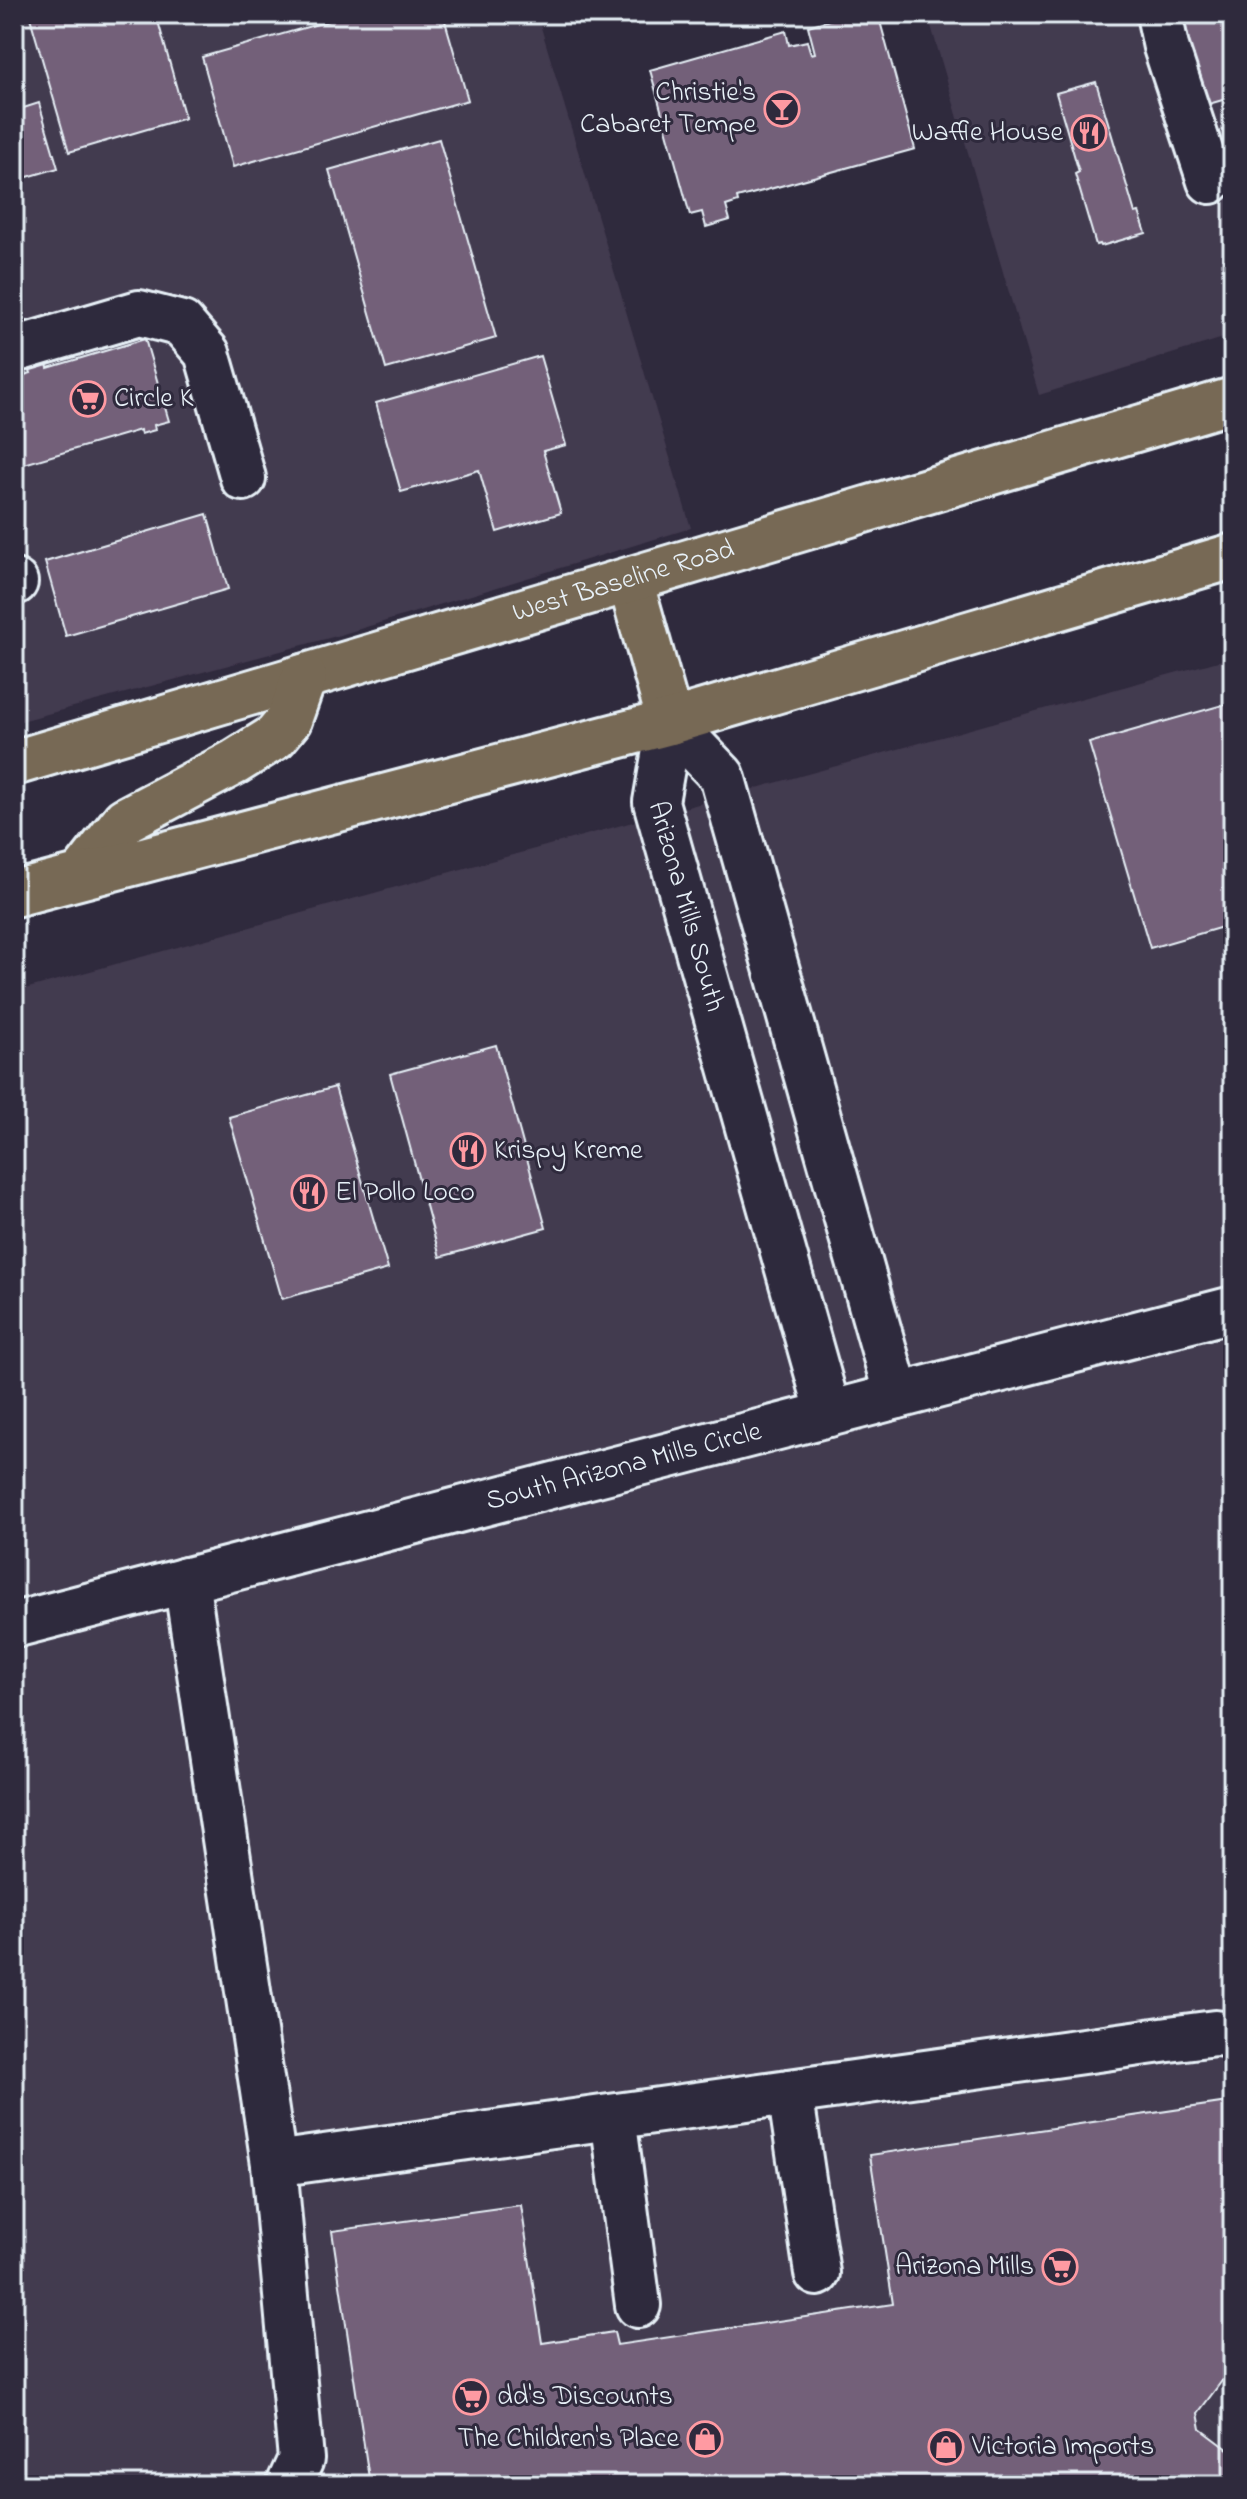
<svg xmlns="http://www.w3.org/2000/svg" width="1247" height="2499" viewBox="0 0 1247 2499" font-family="'Indie Flower',sans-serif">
	<rect width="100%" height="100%" fill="#2f2a3d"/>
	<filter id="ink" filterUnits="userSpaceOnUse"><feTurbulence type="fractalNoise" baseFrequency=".0125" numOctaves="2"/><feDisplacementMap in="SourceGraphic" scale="16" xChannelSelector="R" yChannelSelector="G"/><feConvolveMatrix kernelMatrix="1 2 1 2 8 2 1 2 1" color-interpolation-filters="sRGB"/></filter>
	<g filter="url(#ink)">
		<path fill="#433a4f" d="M14,14H537L691,528L340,635L14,723Z
			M948,14H1233V335L1039,395L929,19Z
			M1233,657V2485H14V992Z"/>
		<path fill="#736079" stroke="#e8f1f8" stroke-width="2" d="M29,14H156L185,118L69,152Z
			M353,14H443L468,100L233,167L202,57Z
			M850,14H878L915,149L737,198L738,202L726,206L730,220L706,227L702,212L690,215L650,70L786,31L789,45L807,41L811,54L815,53L808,26Z
			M1186,14H1233V97L1195,108L1168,19Z
			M1096,82L1135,213L1139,212L1146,233L1101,246L1100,244L1096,245L1075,174L1079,172L1056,93Z
			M39,103L58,168L14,181V111Z
			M439,139L496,338L386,369L329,170Z
			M145,339L169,421L154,425L155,430L141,434L140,430L14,467V378L31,373L28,364L46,359L48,368Z
			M540,356L566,445L543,451L561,513L497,532L479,470L401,492L376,403Z
			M207,514L228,589L66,636L45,562Z
			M1233,702V924L1150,948L1089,743Z
			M496,1045L546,1228L440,1257L390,1074Z
			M335,1087L388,1269L282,1299L229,1117Z
			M1228,2102L1233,2135V2366L1198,2413L1201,2429L1233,2453V2485H370L332,2231L521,2205L542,2343L614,2332L617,2345L893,2304L870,2155Z"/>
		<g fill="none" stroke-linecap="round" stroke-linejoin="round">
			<defs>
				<g id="minor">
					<path d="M1159,14L1166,47L1210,181"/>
					<path d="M14,350L139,313L182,324L207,353L243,478"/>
					<path d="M14,582H15"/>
					<path d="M670,722L722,776L897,1396"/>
					<path id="s1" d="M670,722L656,802L829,1414"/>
					<path d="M186,1580L274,2164L301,2459L289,2485"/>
					<path id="s2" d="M14,1625L1233,1309"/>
					<path d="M790,2092L817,2273"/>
					<path d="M613,2117L638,2305"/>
					<path d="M274,2164L1169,2039L1215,2033L1233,2035"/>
				</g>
				<g id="major">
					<path d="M630,580L670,722"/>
					<path id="s3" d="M14,763L1233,400"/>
					<path d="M82,875L125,820L235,762L275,737L289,720L304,677"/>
					<path d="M14,894L670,722L1233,556"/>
				</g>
			</defs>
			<use href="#minor" stroke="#e8f1f8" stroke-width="50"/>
			<use href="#major" stroke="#e8f1f8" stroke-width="50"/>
			<use href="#minor" stroke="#2f2a3d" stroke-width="44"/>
			<use href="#major" stroke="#776954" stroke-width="44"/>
		</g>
	</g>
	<defs>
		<symbol id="bar-ring" viewBox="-11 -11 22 22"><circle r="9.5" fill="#2f2a3d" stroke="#ff9aa2" stroke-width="1.5"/><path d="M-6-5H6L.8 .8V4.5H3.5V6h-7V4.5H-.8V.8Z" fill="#ff9aa2"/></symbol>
		<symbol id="restaurant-ring" viewBox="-11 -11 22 22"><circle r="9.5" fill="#2f2a3d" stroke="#ff9aa2" stroke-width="1.5"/><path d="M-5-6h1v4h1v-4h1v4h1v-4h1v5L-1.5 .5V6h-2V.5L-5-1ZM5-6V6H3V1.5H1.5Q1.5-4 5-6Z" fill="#ff9aa2"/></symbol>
		<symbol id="supermarket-ring" viewBox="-11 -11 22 22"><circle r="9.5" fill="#2f2a3d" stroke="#ff9aa2" stroke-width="1.5"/><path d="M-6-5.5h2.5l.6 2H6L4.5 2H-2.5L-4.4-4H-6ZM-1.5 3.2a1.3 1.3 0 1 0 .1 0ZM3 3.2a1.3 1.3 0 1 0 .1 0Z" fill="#ff9aa2"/></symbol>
		<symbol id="shop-ring" viewBox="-11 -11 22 22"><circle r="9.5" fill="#2f2a3d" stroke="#ff9aa2" stroke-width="1.5"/><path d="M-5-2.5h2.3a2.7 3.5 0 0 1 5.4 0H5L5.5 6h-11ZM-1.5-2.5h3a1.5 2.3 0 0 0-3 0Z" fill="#ff9aa2"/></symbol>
	</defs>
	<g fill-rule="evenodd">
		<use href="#bar-ring" x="762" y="89" width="40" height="40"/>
		<use href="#restaurant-ring" x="1069" y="113" width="40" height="40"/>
		<use href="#supermarket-ring" x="68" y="379" width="40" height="40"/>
		<use href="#restaurant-ring" x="448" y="1131" width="40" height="40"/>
		<use href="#restaurant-ring" x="289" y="1173" width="40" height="40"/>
		<use href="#supermarket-ring" x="1040" y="2247" width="40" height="40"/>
		<use href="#supermarket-ring" x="451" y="2377" width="40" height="40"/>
		<use href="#shop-ring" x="685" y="2419" width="40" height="40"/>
		<use href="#shop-ring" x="926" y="2427" width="40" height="40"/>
	</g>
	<g text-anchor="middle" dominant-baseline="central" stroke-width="6" stroke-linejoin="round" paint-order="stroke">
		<g font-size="28" fill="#e8f1f8" stroke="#2f2a3d" text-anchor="start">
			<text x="756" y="93" text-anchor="end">Christie's<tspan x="756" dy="32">Cabaret Tempe</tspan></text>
			<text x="1063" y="133" text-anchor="end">Waffle House</text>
			<text x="114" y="399">Circle K</text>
			<text x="494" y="1151">Krispy Kreme</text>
			<text x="335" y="1193">El Pollo Loco</text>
			<text x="1034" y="2267" text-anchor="end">Arizona Mills</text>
			<text x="497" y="2397">dd's Discounts</text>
			<text x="679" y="2439" text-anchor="end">The Children's Place</text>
			<text x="972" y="2447">Victoria Imports</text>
		</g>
		<g font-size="28" fill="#e8f1f8" stroke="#2f2a3d">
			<text stroke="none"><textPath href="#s3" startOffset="636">West Baseline Road</textPath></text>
			<text stroke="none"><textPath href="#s1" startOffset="190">Arizona Mills South</textPath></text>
			<text stroke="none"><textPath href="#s2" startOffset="630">South Arizona Mills Circle</textPath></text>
		</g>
	</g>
	<rect width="1247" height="2499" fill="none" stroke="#2f2a3d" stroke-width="48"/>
	<rect x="24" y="24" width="1199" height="2451" fill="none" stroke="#e8f1f8" stroke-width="3" filter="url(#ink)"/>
</svg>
